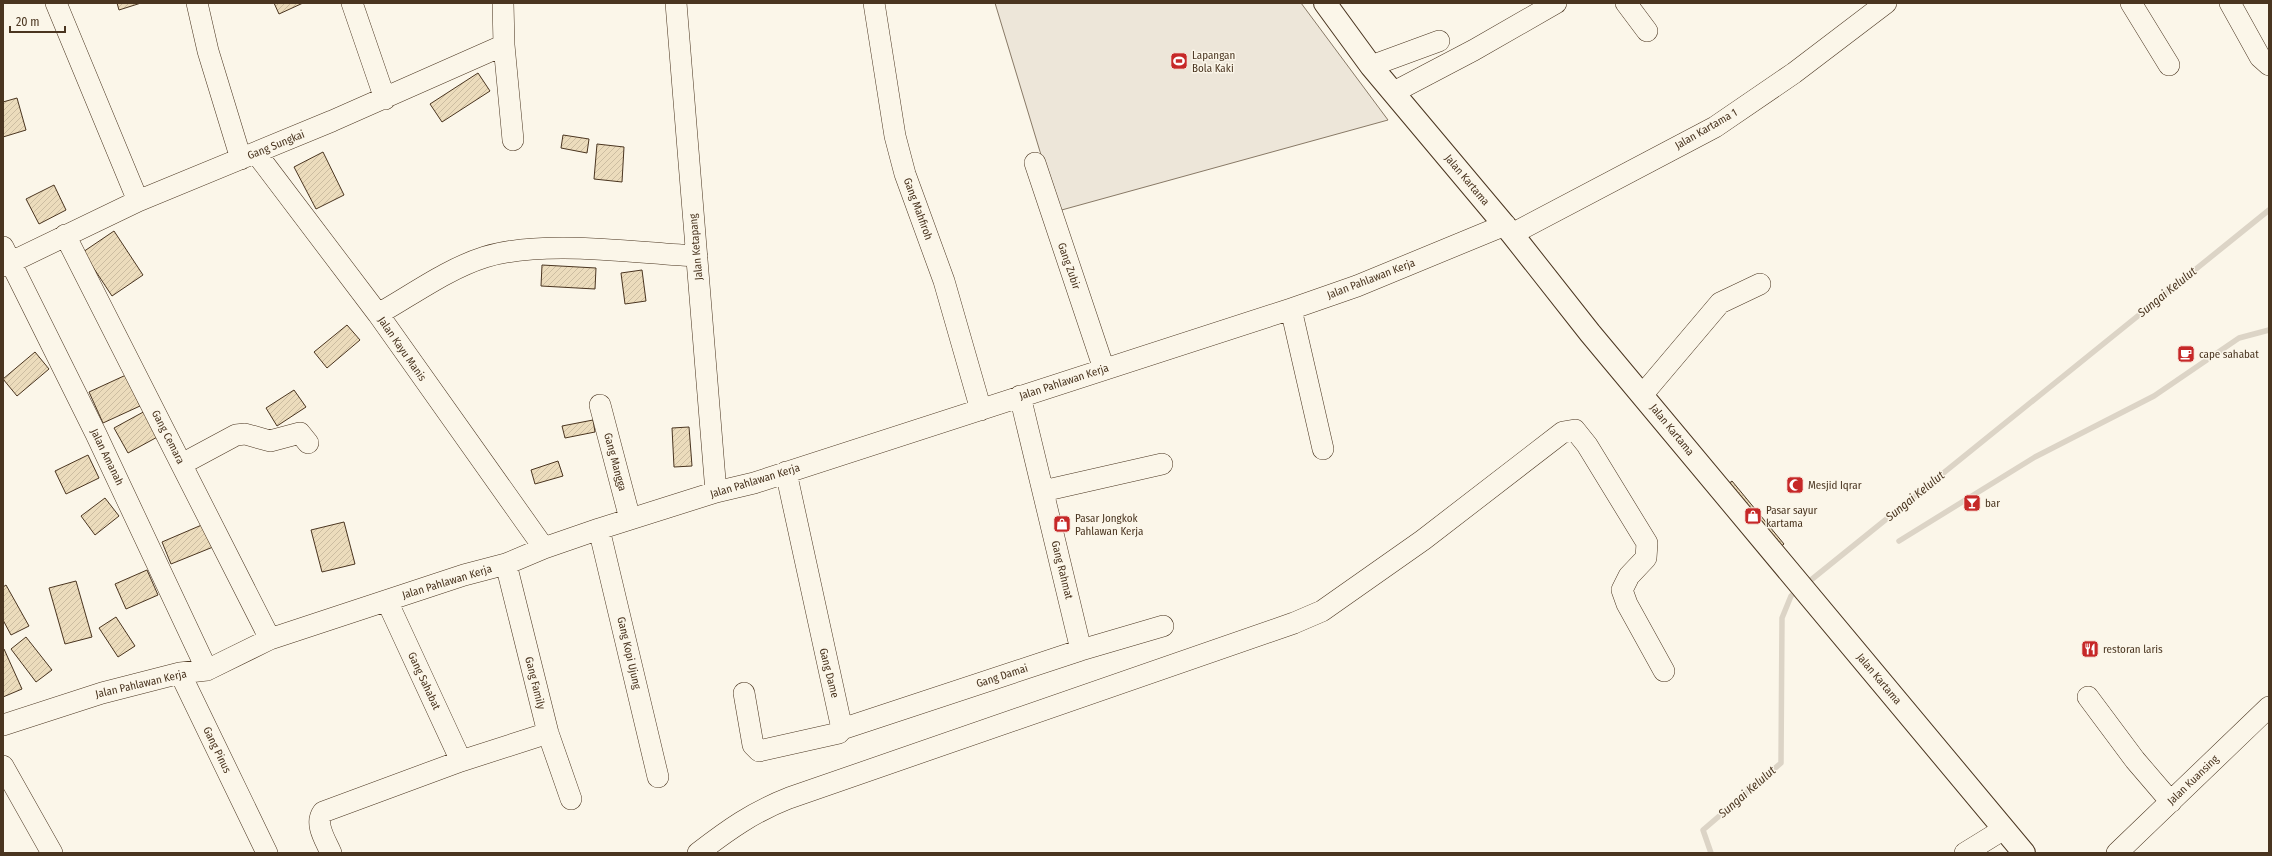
<svg xmlns="http://www.w3.org/2000/svg" width="2272" height="856" viewBox="0 0 2272 856" font-family="'Fira Sans Condensed',sans-serif">
	<defs>
		<pattern id="building-hatch" width="6" height="6" patternUnits="userSpaceOnUse"><rect width="6" height="6" fill="#ecdcbc"/><path d="M-1 1l2-2M0 6l6-6M5 7l2-2" fill="none" stroke="#ccbda1"/></pattern>
	</defs>
	<rect width="100%" height="100%" fill="#fbf6e9"/>
	<path fill="#ede6d9" stroke="#887966" d="M995,3H1301L1388,120L1058,211Z"/>
	<g fill="none" stroke-linecap="round" stroke-linejoin="round">
		<path stroke="#dcd4c6" stroke-width="5.5" d="M1899,541L2035,457L2154,396L2239,338L2269,330
			M1806,584L2269,210
			M1711,853L1703,830L1781,763L1782,618L1791,596L1799,589"/>
	</g>
	<path fill="url(#building-hatch)" stroke="#4a3520" d="M117,3H141L119,10Z
		M274,3H303L279,14Z
		M478,73L490,91L442,122L430,104Z
		M17,98L26,130L3,137V102Z
		M563,135L589,139L587,153L561,148Z
		M597,144L624,147L622,182L594,179Z
		M323,152L344,195L316,209L294,167Z
		M54,185L66,210L39,224L26,199Z
		M114,231L143,275L112,296L83,252Z
		M542,265L596,268L595,289L541,286Z
		M642,270L646,301L625,304L621,273Z
		M347,325L360,340L327,368L314,352Z
		M35,352L49,369L17,396L3,379Z
		M126,375L140,406L103,423L89,392Z
		M294,390L306,407L277,426L266,408Z
		M147,410L161,435L128,453L114,428Z
		M593,420L595,432L565,438L562,426Z
		M689,427L692,466L674,467L672,428Z
		M88,455L99,478L66,494L55,471Z
		M558,461L563,476L535,484L531,470Z
		M1732,481L1784,544L1775,551L1723,488Z
		M105,498L119,516L95,535L81,516Z
		M344,522L355,564L322,572L311,530Z
		M204,524L213,547L171,564L162,542Z
		M147,570L158,595L126,609L115,584Z
		M76,581L92,637L65,644L49,588Z
		M6,585L29,626L11,635L3,620V587Z
		M116,617L135,646L118,657L99,628Z
		M26,637L52,670L36,682L11,649Z
		M4,649L22,689L3,697V650Z"/>
	<g fill="none" stroke-linecap="round" stroke-linejoin="round">
		<defs>
			<path id="minor" d="M56,3L138,201
				M197,3L208,51L241,159
				M352,3L385,99
				M676,3L716,492
				M874,3L895,136L905,174L944,281L981,410
				M1626,3L1647,31
				M2131,3L2169,65
				M2230,3L2260,57L2269,65
				M504,45L513,140
				M1371,66L1439,41
				M1394,92L1474,50L1556,3
				M256,153L378,314L544,548
				M1035,163L1104,369
				M1512,234L1715,127L1794,73L1886,3
				M65,235L270,639
				M3,247L96,434L207,670
				M3,266L138,201L332,121L504,45L503,3
				M1291,309L1323,449
				M378,314C412,295 447,269 485,257C544,239 635,253 697,256
				M1643,394L1720,303L1760,284
				M1020,396L1081,650
				M600,405L630,519
				M182,464L236,435L245,434L270,441L300,433L308,443
				M1043,491L1162,464
				M599,529L658,777
				M506,564L548,733L571,799
				M387,601L461,761
				M180,673L267,853
				M744,693L753,745L759,751L839,733L842,729L786,472
				M2088,697L2135,760L2171,802
				M3,725L102,693L180,673L207,670L270,639L464,575L506,564L544,548L599,529L716,492L754,483L1291,309L1357,286L1505,225
				M842,729L1081,650L1163,626
				M3,766L52,853
				M331,853C326,841 314,824 323,812L461,761L548,733
				M698,853C728,830 753,812 789,798L1294,623L1322,611L1423,540L1563,432L1575,430L1587,445L1647,543L1646,558L1629,576L1622,590L1627,604L1664,671
				M1965,853L2004,829
				M2117,853L2269,707"/>
			<path id="major" d="M1325,3L1371,66L1512,234L1590,333L2024,853"/>
		</defs>
		<use href="#minor" stroke="#4a3520" stroke-width="22"/>
		<use href="#major" stroke="#4a3520" stroke-width="24"/>
		<use href="#minor" stroke="#fbf6e9" stroke-width="21"/>
		<use href="#major" stroke="#fbf6e9" stroke-width="22"/>
	</g>
	<defs>
		<symbol id="stadium-square" viewBox="-11 -11 22 22"><rect x="-9" y="-9" width="18" height="18" rx="4" fill="#c62828" stroke="#fbf6e9"/><path d="M0-5a6.5 5 0 1 0 0 10a6.5 5 0 1 0 0-10ZM-3.5-1.8h7v3.6h-7Z" fill="#fff"/></symbol>
		<symbol id="cafe-square" viewBox="-11 -11 22 22"><rect x="-9" y="-9" width="18" height="18" rx="4" fill="#c62828" stroke="#fbf6e9"/><path d="M-5.5-4.5H6V0H3Q3 3.5 0 3.5H-2.5Q-5.5 3.5-5.5 0ZM3-3.2v2h1.7v-2ZM-6 4.5H4V6H-6Z" fill="#fff"/></symbol>
		<symbol id="mosque-square" viewBox="-11 -11 22 22"><rect x="-9" y="-9" width="18" height="18" rx="4" fill="#c62828" stroke="#fbf6e9"/><path d="M3.5-4.9A6 6 0 1 0 3.5 4.9A5 5 0 1 1 3.5-4.9Z" fill="#fff"/></symbol>
		<symbol id="bar-square" viewBox="-11 -11 22 22"><rect x="-9" y="-9" width="18" height="18" rx="4" fill="#c62828" stroke="#fbf6e9"/><path d="M-6-5H6L.8 .8V4.5H3.5V6h-7V4.5H-.8V.8Z" fill="#fff"/></symbol>
		<symbol id="shop-square" viewBox="-11 -11 22 22"><rect x="-9" y="-9" width="18" height="18" rx="4" fill="#c62828" stroke="#fbf6e9"/><path d="M-5-2.5h2.3a2.7 3.5 0 0 1 5.4 0H5L5.5 6h-11ZM-1.5-2.5h3a1.5 2.3 0 0 0-3 0Z" fill="#fff"/></symbol>
		<symbol id="restaurant-square" viewBox="-11 -11 22 22"><rect x="-9" y="-9" width="18" height="18" rx="4" fill="#c62828" stroke="#fbf6e9"/><path d="M-5-6h1v4h1v-4h1v4h1v-4h1v5L-1.5 .5V6h-2V.5L-5-1ZM5-6V6H3V1.5H1.5Q1.5-4 5-6Z" fill="#fff"/></symbol>
	</defs>
	<g fill-rule="evenodd">
		<use href="#stadium-square" x="1169" y="51" width="20" height="20"/>
		<use href="#cafe-square" x="2176" y="344" width="20" height="20"/>
		<use href="#mosque-square" x="1785" y="475" width="20" height="20"/>
		<use href="#bar-square" x="1962" y="493" width="20" height="20"/>
		<use href="#shop-square" x="1743" y="506" width="20" height="20"/>
		<use href="#shop-square" x="1052" y="514" width="20" height="20"/>
		<use href="#restaurant-square" x="2080" y="639" width="20" height="20"/>
	</g>
	<g text-anchor="middle" dominant-baseline="central" stroke-width="3" stroke-linejoin="round" paint-order="stroke">
		<g font-size="11" fill="#4a3520" stroke="#fbf6e9" text-anchor="start">
			<text x="1192" y="55">Lapangan<tspan x="1192" dy="13">Bola Kaki</tspan></text>
			<text x="2199" y="354">cape sahabat</text>
			<text x="1808" y="485">Mesjid Iqrar</text>
			<text x="1985" y="503">bar</text>
			<text x="1766" y="510">Pasar sayur<tspan x="1766" dy="13">kartama</tspan></text>
			<text x="1075" y="518">Pasar Jongkok<tspan x="1075" dy="13">Pahlawan Kerja</tspan></text>
			<text x="2103" y="649">restoran laris</text>
		</g>
		<g font-size="11" fill="#4a3520" stroke="#fbf6e9">
			<text transform="translate(1706 129) rotate(-30)">Jalan Kartama 1</text>
			<text transform="translate(276 145) rotate(-22)">Gang Sungkai</text>
			<text transform="translate(1467 180) rotate(50)">Jalan Kartama</text>
			<text transform="translate(918 209) rotate(70)">Gang Mahfiroh</text>
			<text transform="translate(696 247) rotate(-95)">Jalan Ketapang</text>
			<text transform="translate(1069 266) rotate(71)">Gang Zubir</text>
			<text transform="translate(1371 279) rotate(-21)">Jalan Pahlawan Kerja</text>
			<text transform="translate(402 349) rotate(55)">Jalan Kayu Manis</text>
			<text transform="translate(1064 382) rotate(-18)">Jalan Pahlawan Kerja</text>
			<text transform="translate(1672 430) rotate(51)">Jalan Kartama</text>
			<text transform="translate(168 437) rotate(63)">Gang Cemara</text>
			<text transform="translate(107 457) rotate(64)">Jalan Amanah</text>
			<text transform="translate(615 462) rotate(75)">Gang Mangga</text>
			<text transform="translate(755 481) rotate(-17)">Jalan Pahlawan Kerja</text>
			<text transform="translate(1062 570) rotate(76)">Gang Rahmat</text>
			<text transform="translate(447 582) rotate(-17)">Jalan Pahlawan Kerja</text>
			<text transform="translate(629 653) rotate(77)">Gang Kopi Ujung</text>
			<text transform="translate(829 673) rotate(76)">Gang Dame</text>
			<text transform="translate(1002 676) rotate(-18)">Gang Damai</text>
			<text transform="translate(1879 679) rotate(50)">Jalan Kartama</text>
			<text transform="translate(424 681) rotate(65)">Gang Sahabat</text>
			<text transform="translate(535 683) rotate(76)">Gang Family</text>
			<text transform="translate(141 684) rotate(-13)">Jalan Pahlawan Kerja</text>
			<text transform="translate(217 750) rotate(64)">Gang Pinus</text>
			<text transform="translate(2193 780) rotate(-44)">Jalan Kuansing</text>
		</g>
		<g font-size="12" font-style="italic" fill="#4a3520" stroke="#fbf6e9">
			<text transform="translate(2167 292) rotate(-39)">Sungai Kelulut</text>
			<text transform="translate(1915 496) rotate(-39)">Sungai Kelulut</text>
			<text transform="translate(1747 792) rotate(-41)">Sungai Kelulut</text>
		</g>
	</g>
	<rect width="2272" height="856" fill="none" stroke="#4a3520" stroke-width="8"/>
	<path d="M10 26v6h55v-6" fill="none" stroke="#4a3520" stroke-width="2"/>
	<text x="16" y="26" font-size="12" fill="#4a3520" stroke="#fbf6e9" stroke-width="3" paint-order="stroke">20 m</text>
</svg>
